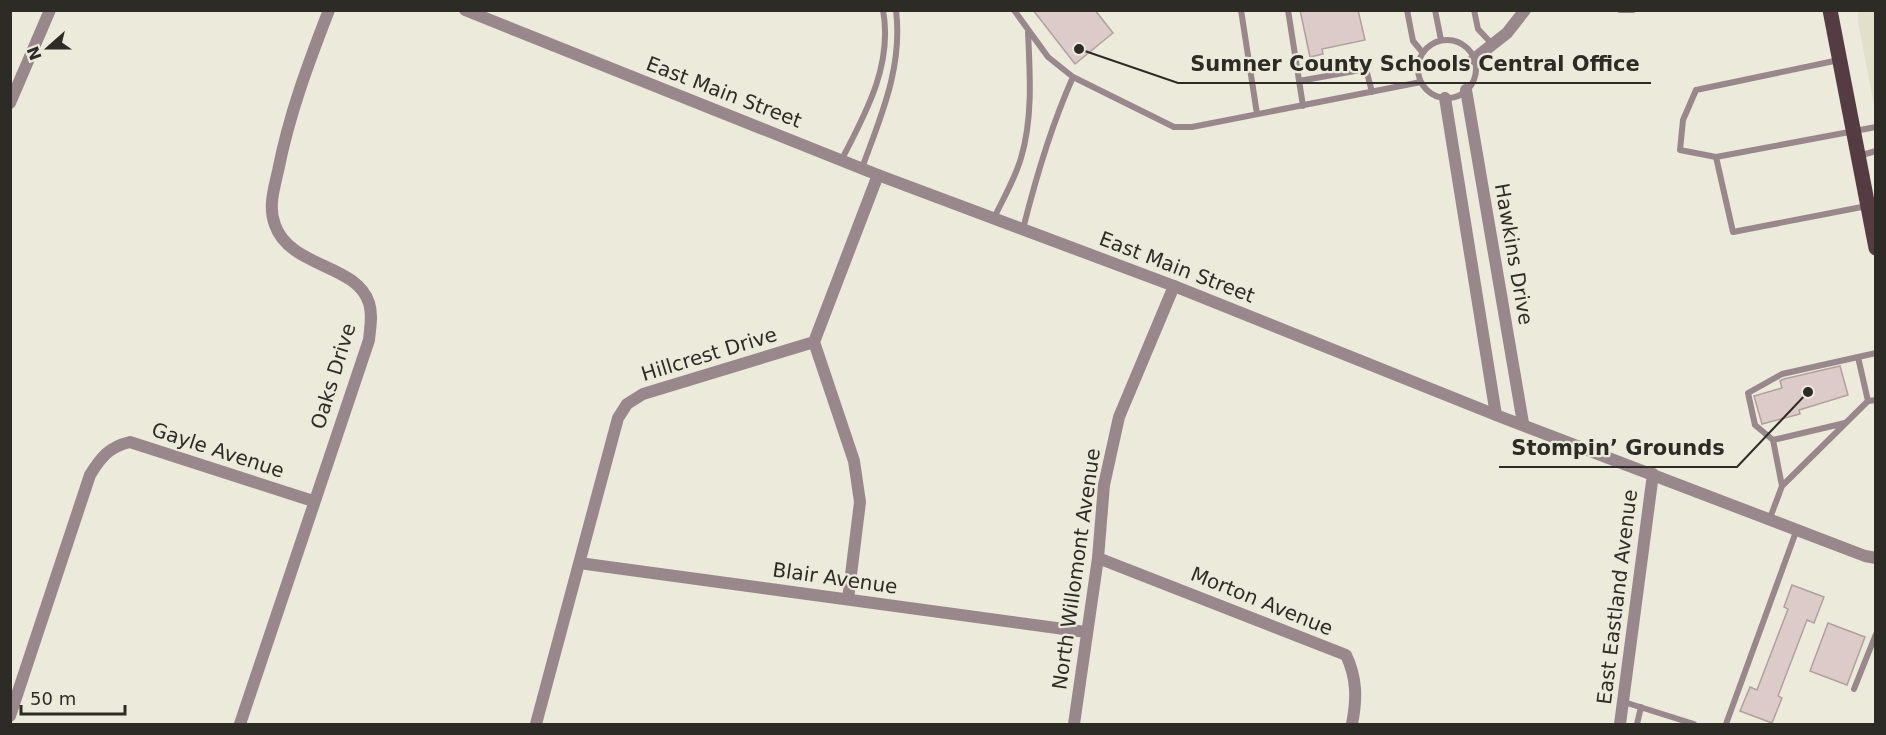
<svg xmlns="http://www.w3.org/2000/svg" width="1886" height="735" viewBox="0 0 1886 735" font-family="'DejaVu Sans',sans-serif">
	<rect width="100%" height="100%" fill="#eceadb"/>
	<path fill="#e2dfca" d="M1858,11H1875V110L1858,22Z"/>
	<path fill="#dccbc9" stroke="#b0a09e" stroke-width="1.5" d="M1033,10H1095L1113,33L1075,64Z
		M1300,10H1358L1365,40L1322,49L1323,54L1310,57Z
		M1840,366L1848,395L1799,410L1800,414L1762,424L1754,396L1782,388L1780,381L1784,379Z
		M1792,585L1824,597L1814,623L1807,620L1778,696L1782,698L1772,723L1740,711L1750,687L1757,690L1788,609L1784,607Z
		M1828,623L1865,637L1847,685L1810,671Z"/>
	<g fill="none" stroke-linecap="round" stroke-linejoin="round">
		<path stroke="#98888c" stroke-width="6" d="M1014,10L1048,57L1073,77L1174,127H1192L1421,82
			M1241,10L1257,114
			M1288,10L1303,106
			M1407,10L1413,41L1423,53
			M1435,10L1441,40
			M1474,10L1478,29L1493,45
			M1620,10H1633
			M1418 69a29 29 0 1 1 58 0a29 29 0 1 1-58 0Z
			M1299,81L1366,69L1372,92
			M1858,156L1876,151
			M1716,157L1680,150L1683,120L1696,90L1839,60
			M842,159C866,113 893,64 883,10
			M862,168C881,116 903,67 896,10
			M1867,206L1733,232L1716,157L1876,127
			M994,218C1003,199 1015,179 1021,158C1033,118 1030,74 1028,32
			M1023,229C1036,177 1051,126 1073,77
			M1858,357L1868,401
			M1773,440L1845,423
			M1782,486L1773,440L1755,425L1748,393L1782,374L1876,353
			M1770,518L1782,486L1868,401L1876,400
			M1854,689L1876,634
			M1624,702L1694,724
			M1637,724L1641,707
			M1726,724L1797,529"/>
		<path stroke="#98888c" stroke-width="12" d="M1474,59L1507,33L1525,10
			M1466,90L1523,423
			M1445,98L1496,415
			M10,103L50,10
			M814,342L854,461L860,502L848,599
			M1098,558L1346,655C1357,678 1357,699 1352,724
			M579,563L1086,632
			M10,716L90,475C101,457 109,447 130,442L313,501
			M240,724L369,340C370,328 373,315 369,303C357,264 290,268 275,225C268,207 274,189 278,171C289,115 308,64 329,10
			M536,724L618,418L627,404L643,394L814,342L878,175
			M1074,724L1098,558L1104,485L1119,417L1174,286
			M1620,724L1653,474"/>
		<path stroke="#98888c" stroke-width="12" d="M465,10L878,175L1174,286L1501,417L1865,556L1876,558"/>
		<path stroke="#553b42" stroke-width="15" d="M1830,10L1876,248"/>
	</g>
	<g text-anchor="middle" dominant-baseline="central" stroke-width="4.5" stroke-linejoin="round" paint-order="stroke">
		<g font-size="20" fill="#2c2b26" stroke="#eceadb">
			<text transform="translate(724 92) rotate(21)">East Main Street</text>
			<text transform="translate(1514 254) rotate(80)">Hawkins Drive</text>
			<text transform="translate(1177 267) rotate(21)">East Main Street</text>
			<text transform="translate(709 354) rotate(-17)">Hillcrest Drive</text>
			<text transform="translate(333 376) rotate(-73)">Oaks Drive</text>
			<text transform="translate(218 450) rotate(18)">Gayle Avenue</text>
			<text transform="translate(1076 569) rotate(-82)">North Willomont Avenue</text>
			<text transform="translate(835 578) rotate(8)">Blair Avenue</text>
			<text transform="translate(1617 597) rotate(-83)">East Eastland Avenue</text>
			<text transform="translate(1262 601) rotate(22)">Morton Avenue</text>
		</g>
	</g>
	<path fill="none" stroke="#2c2b26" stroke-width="2" d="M1079 49L1178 83H1651M1808 392L1737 467H1499"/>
	<g fill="#2c2b26" stroke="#eceadb" stroke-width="2">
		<circle cx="1079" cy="49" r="6"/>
		<circle cx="1808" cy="392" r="6"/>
	</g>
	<g font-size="21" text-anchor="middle" font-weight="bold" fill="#2c2b26" stroke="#eceadb" stroke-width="4.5" stroke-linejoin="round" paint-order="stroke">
		<text x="1415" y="71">Sumner County Schools Central Office</text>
		<text x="1618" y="455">Stompin’ Grounds</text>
	</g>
	<rect width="1886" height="735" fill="none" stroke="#2c2b26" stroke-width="24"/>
	<g transform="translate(48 48) rotate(249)" stroke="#eceadb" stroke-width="4.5" paint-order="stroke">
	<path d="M0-4.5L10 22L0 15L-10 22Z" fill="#2c2b26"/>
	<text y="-9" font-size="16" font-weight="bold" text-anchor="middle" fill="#2c2b26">N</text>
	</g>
	<path d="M21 705v9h104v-9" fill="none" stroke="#2c2b26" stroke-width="3"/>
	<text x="30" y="705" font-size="18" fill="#2c2b26" stroke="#eceadb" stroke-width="4.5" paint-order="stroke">50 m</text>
</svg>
